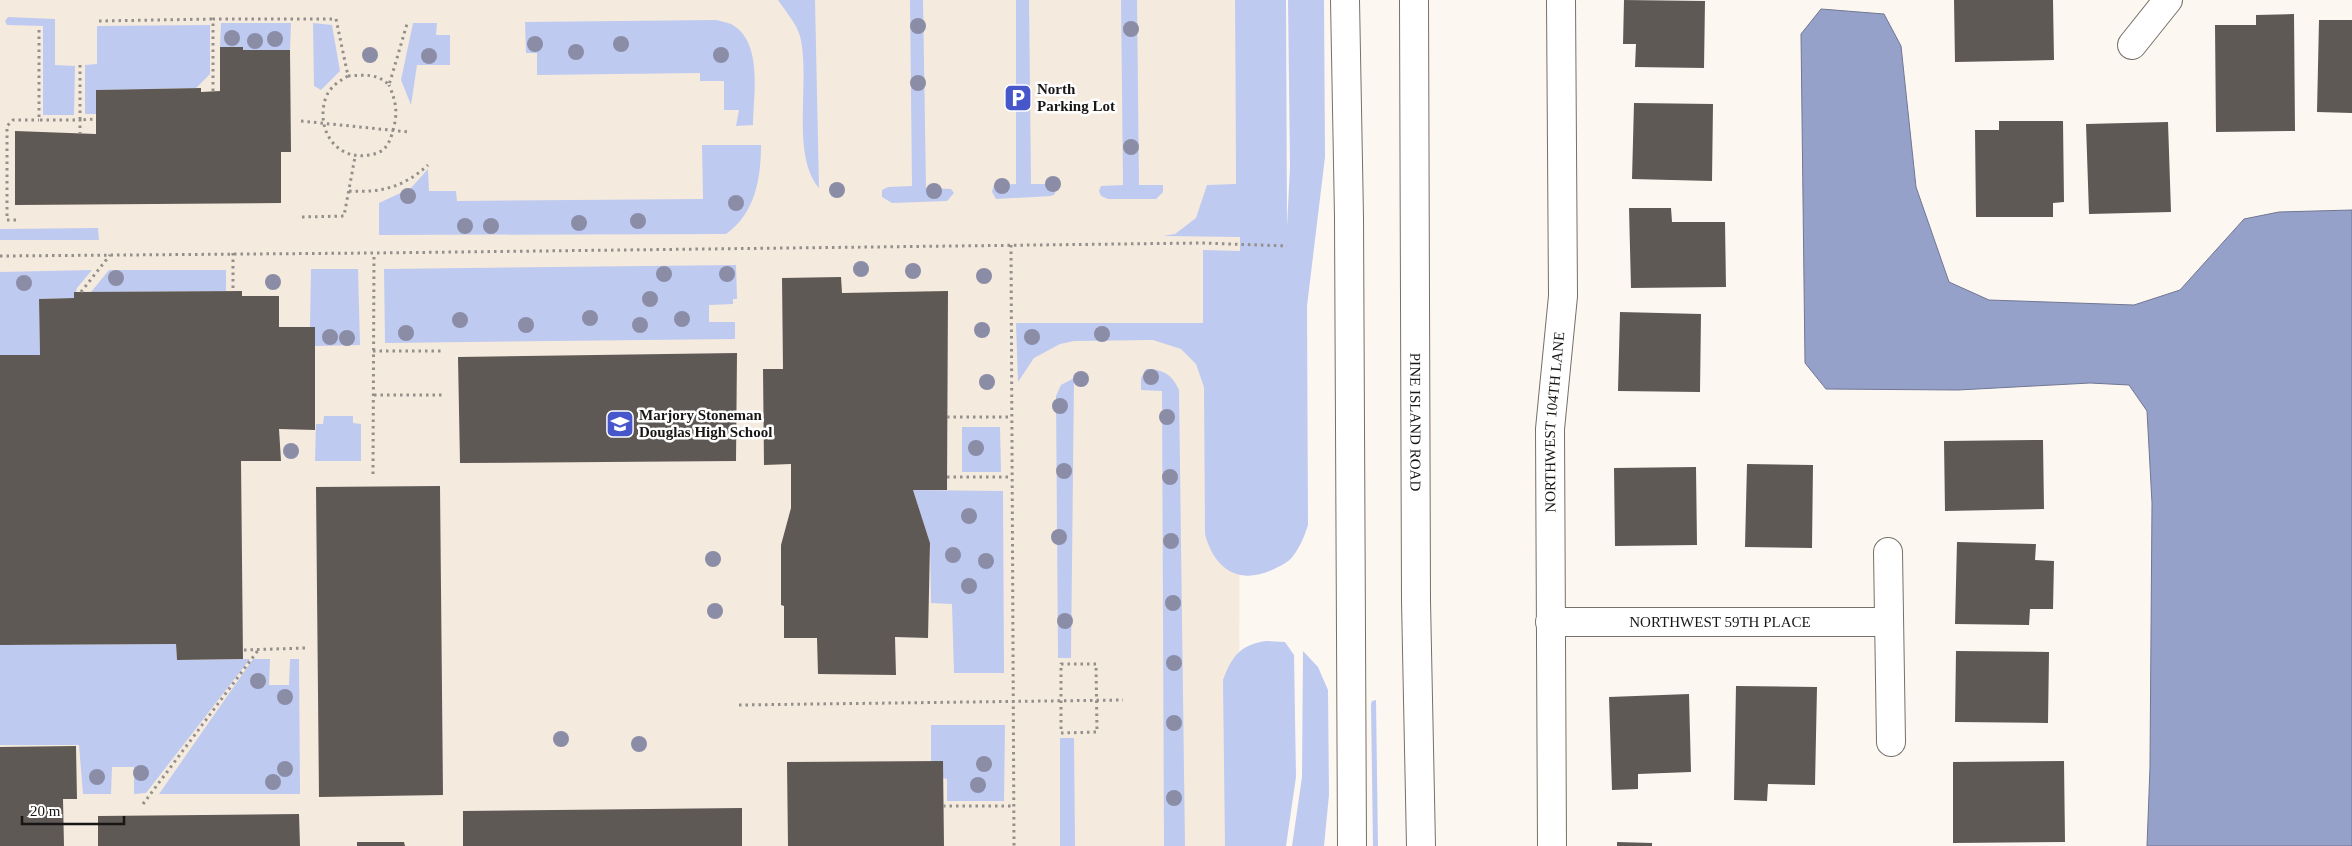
<svg xmlns="http://www.w3.org/2000/svg" width="2352" height="846" viewBox="0 0 2352 846" font-family="'Times New Roman',serif">
	<rect width="100%" height="100%" fill="#fdf7f1"/>
	<path fill="#f5eade" d="M0,0H1235L1236,184L1240,214V244L1239,846H0Z"/>
	<path fill="#bfcaf1" d="M778,0H815L819,188C790,154 811,80 800,36C796,23 786,12 778,0Z
		M910,0H923L926,188L951,189L954,193L947,201L892,203L882,197V190L888,187L912,186Z
		M1016,0H1029L1031,184H1053L1055,187V194L1051,196L996,199L992,192L994,185L1016,184Z
		M1121,0H1137L1139,185H1163V192L1156,199H1108L1101,196L1099,191L1101,186L1123,185Z
		M1235,0H1286L1287,227L1290,166L1288,0H1324L1325,157L1307,306L1308,525C1305,535 1300,547 1293,556C1289,562 1280,566 1274,569C1239,586 1214,569 1205,534L1204,387L1196,364L1181,349L1153,340L1074,341L1060,344L1034,358L1018,382L1016,323H1203V250L1240,251V237L1163,236L1175,234L1196,218L1207,185L1236,184Z
		M8,17L55,19V65L75,66L74,115H43V26L7,25L5,21Z
		M716,20C720,21 726,22 731,24C764,42 753,95 753,125L736,126L739,110H724V81H700V73L537,75V53H526L525,22Z
		M221,23H291L290,50H243L242,47H220Z
		M313,23L332,25L340,71L321,90L314,86Z
		M413,23H437L436,35H450V65H417L411,105L401,80Z
		M210,25V74L196,88L96,90V114H85V65L97,64V26Z
		M702,145H761C761,178 755,214 726,234L379,235V203L411,188L428,169L429,191H456L457,201L703,199Z
		M0,191V229L98,228L99,240H0Z
		M736,265L737,299H733V304L709,305V322H735V339L385,343L384,269Z
		M311,269H358L360,345L315,346V327H310Z
		M92,270L77,288L74,298L39,299L40,355H0V272Z
		M109,270H226V291L91,292Z
		M1146,369C1162,369 1172,374 1179,390L1185,846H1164L1162,391L1141,390V378Z
		M1074,378L1071,658H1058L1056,396L1061,385Z
		M324,416H353V423L361,424V461H315L316,424H323Z
		M962,427H1000L1001,472H962Z
		M913,490L1003,491L1004,673H954L952,604L931,603L930,543Z
		M1266,641L1285,642L1294,655L1296,777L1286,846H1225L1223,680C1232,656 1240,645 1266,641Z
		M176,644L177,660L250,659L146,793L134,794V767H112L111,794H83L79,745H0V645Z
		M1303,651L1318,667L1328,690L1329,795L1324,846H1292L1302,777Z
		M253,659H270L269,685H289L290,659H299L300,794H159Z
		M1376,700L1378,846H1373L1371,704L1372,701Z
		M931,725H1005L1004,801H947V779L943,778V761L931,762Z
		M1060,738H1074L1075,846H1060Z"/>
	<path fill="#96a1c9" stroke="#707793" d="M1821,9L1884,14L1901,46L1916,187L1949,282L1989,300L2134,305L2180,290L2244,219L2279,212L2352,210V846H2147L2150,767L2152,503L2147,411L2129,385L2090,383L1958,390L1826,389L1805,363L1801,34Z"/>
	<path fill="#5e5954" d="M1624,0L1705,1L1704,68L1635,67L1636,44H1623Z
		M1954,0H2053L2054,60L1955,62Z
		M2294,14L2295,131L2216,132L2215,25H2256V15Z
		M2319,20H2352V113L2317,112Z
		M220,47H243V50H290L291,152H281V203L15,205V131L96,134V90L201,88V92L220,91Z
		M1634,103L1713,104L1712,181L1632,179Z
		M1999,121H2063L2064,202L2053,203V217H1976L1975,130H1999Z
		M2168,122L2171,212L2089,214L2086,124Z
		M1629,208H1671L1672,222H1725L1726,287L1631,288Z
		M841,277L842,293L948,291L947,490H913L930,543L928,638L895,637L896,675L818,674L817,638H784V606L781,605V545L791,508V464L764,465L763,369H783L782,278Z
		M242,291V296H279V327H315V430L279,429L281,461H241L243,659L177,660L176,644L0,645V355H40L39,299L74,298V292H77Z
		M1620,312L1701,314L1700,392L1618,391Z
		M737,353L736,461L460,463L458,357Z
		M2043,440L2044,509L1945,511L1944,441Z
		M1747,464L1813,465L1812,548L1745,547Z
		M1696,467L1697,545L1615,546L1614,468Z
		M440,486L443,795L319,797L316,487Z
		M1957,542L2036,544L2035,560L2054,561L2053,609H2030L2029,625L1955,624Z
		M1956,651L2049,652L2048,723L1955,722Z
		M1736,686L1817,687L1815,785L1768,784L1767,801L1734,800Z
		M1689,694L1691,772L1638,774V789L1612,790L1609,697Z
		M76,746L77,799H63L64,846H0V747Z
		M943,761L944,846H788L787,762Z
		M2064,761L2065,842L1953,843V762Z
		M742,808V846H463V811Z
		M299,814L300,846H98V816Z
		M357,842H404L405,846H357Z
		M1617,842L1652,843V846H1617Z"/>
	<g fill="none" stroke-linecap="round" stroke-linejoin="round">
		<defs>
			<g id="street">
				<path d="M2132,45L2168,0"/>
				<path d="M1888,552L1891,742"/>
				<path id="s1" d="M1550,622H1889"/>
				<path id="s2" d="M1552,846L1550,429L1563,296L1561,0"/>
			</g>
			<g id="secondary">
				<path d="M1345,0L1349,217L1352,846"/>
				<path id="s3" d="M1414,0L1416,601L1421,846"/>
			</g>
		</defs>
		<use href="#street" stroke="#76706b" stroke-width="30"/>
		<use href="#secondary" stroke="#76706b" stroke-width="30"/>
		<path stroke="#938f8a" stroke-width="3" stroke-dasharray="2.5 4" stroke-linecap="butt" d="M99,21L213,19
			M39,30V120H80V134
			M80,65V120L96,119
			M348,76C364,75 377,73 389,85L407,24
			M213,91V19H336L348,76C339,81 330,87 326,97C315,128 335,161 369,155C383,153 388,147 392,134C398,114 397,104 389,85
			M301,121L409,132
			M349,191C381,193 404,187 428,165
			M302,217L344,216L355,157
			M16,220H7V126L13,120H39
			M1011,245L1014,846
			M233,253V291
			M0,256L374,253L1202,243L1287,246
			M81,292L110,255
			M373,351H443
			M374,395H444
			M947,417H1012
			M373,474L374,253
			M947,477H1012
			M244,650L305,648
			M1061,664H1096L1097,732L1061,733Z
			M739,705L1123,700
			M143,804L259,649
			M943,806H1014"/>
		<use href="#street" stroke="#fff" stroke-width="28"/>
		<use href="#secondary" stroke="#fff" stroke-width="28"/>
	</g>
	<g fill="#8b8da7">
		<circle cx="918" cy="26" r="8"/>
		<circle cx="1131" cy="29" r="8"/>
		<circle cx="232" cy="38" r="8"/>
		<circle cx="275" cy="39" r="8"/>
		<circle cx="255" cy="41" r="8"/>
		<circle cx="535" cy="44" r="8"/>
		<circle cx="621" cy="44" r="8"/>
		<circle cx="576" cy="52" r="8"/>
		<circle cx="370" cy="55" r="8"/>
		<circle cx="721" cy="55" r="8"/>
		<circle cx="429" cy="56" r="8"/>
		<circle cx="918" cy="83" r="8"/>
		<circle cx="1131" cy="147" r="8"/>
		<circle cx="1053" cy="184" r="8"/>
		<circle cx="1002" cy="186" r="8"/>
		<circle cx="837" cy="190" r="8"/>
		<circle cx="934" cy="191" r="8"/>
		<circle cx="408" cy="196" r="8"/>
		<circle cx="736" cy="203" r="8"/>
		<circle cx="638" cy="221" r="8"/>
		<circle cx="579" cy="223" r="8"/>
		<circle cx="465" cy="226" r="8"/>
		<circle cx="491" cy="226" r="8"/>
		<circle cx="861" cy="269" r="8"/>
		<circle cx="913" cy="271" r="8"/>
		<circle cx="664" cy="274" r="8"/>
		<circle cx="727" cy="274" r="8"/>
		<circle cx="984" cy="276" r="8"/>
		<circle cx="116" cy="278" r="8"/>
		<circle cx="273" cy="282" r="8"/>
		<circle cx="24" cy="283" r="8"/>
		<circle cx="650" cy="299" r="8"/>
		<circle cx="590" cy="318" r="8"/>
		<circle cx="682" cy="319" r="8"/>
		<circle cx="460" cy="320" r="8"/>
		<circle cx="526" cy="325" r="8"/>
		<circle cx="640" cy="325" r="8"/>
		<circle cx="982" cy="330" r="8"/>
		<circle cx="406" cy="333" r="8"/>
		<circle cx="1102" cy="334" r="8"/>
		<circle cx="330" cy="337" r="8"/>
		<circle cx="1032" cy="337" r="8"/>
		<circle cx="347" cy="338" r="8"/>
		<circle cx="1151" cy="377" r="8"/>
		<circle cx="1081" cy="379" r="8"/>
		<circle cx="987" cy="382" r="8"/>
		<circle cx="1060" cy="406" r="8"/>
		<circle cx="1167" cy="417" r="8"/>
		<circle cx="976" cy="448" r="8"/>
		<circle cx="291" cy="451" r="8"/>
		<circle cx="1064" cy="471" r="8"/>
		<circle cx="1170" cy="477" r="8"/>
		<circle cx="969" cy="516" r="8"/>
		<circle cx="1059" cy="537" r="8"/>
		<circle cx="1171" cy="541" r="8"/>
		<circle cx="953" cy="555" r="8"/>
		<circle cx="713" cy="559" r="8"/>
		<circle cx="986" cy="561" r="8"/>
		<circle cx="969" cy="586" r="8"/>
		<circle cx="1173" cy="603" r="8"/>
		<circle cx="715" cy="611" r="8"/>
		<circle cx="1065" cy="621" r="8"/>
		<circle cx="1174" cy="663" r="8"/>
		<circle cx="258" cy="681" r="8"/>
		<circle cx="285" cy="697" r="8"/>
		<circle cx="1174" cy="723" r="8"/>
		<circle cx="561" cy="739" r="8"/>
		<circle cx="639" cy="744" r="8"/>
		<circle cx="984" cy="764" r="8"/>
		<circle cx="285" cy="769" r="8"/>
		<circle cx="141" cy="773" r="8"/>
		<circle cx="97" cy="777" r="8"/>
		<circle cx="273" cy="782" r="8"/>
		<circle cx="978" cy="785" r="8"/>
		<circle cx="1174" cy="798" r="8"/>
	</g>
	<defs>
		<symbol id="parking-square" viewBox="-11 -11 22 22"><rect x="-9" y="-9" width="18" height="18" rx="4" fill="#4756ca" stroke="#fff"/><path d="M-3.5-5.5H1a3.5 3.5 0 0 1 0 7H-1V5.5H-3.5ZM-1-3.4V-.6H.8a1.4 1.4 0 0 0 0-2.8Z" fill="#fff"/></symbol>
		<symbol id="school-square" viewBox="-11 -11 22 22"><rect x="-9" y="-9" width="18" height="18" rx="4" fill="#4756ca" stroke="#fff"/><path d="M0-5L7-2L0 1L-7-2ZM-4 1L0 2.5L4 1V4Q0 6-4 4Z" fill="#fff"/></symbol>
	</defs>
	<g fill-rule="evenodd">
		<use href="#parking-square" x="1002" y="82" width="32" height="32"/>
		<use href="#school-square" x="604" y="408" width="32" height="32"/>
	</g>
	<g text-anchor="middle" dominant-baseline="central" stroke-width="5" stroke-linejoin="round" paint-order="stroke">
		<g font-size="15" font-weight="bold" fill="#181614" stroke="#fff" text-anchor="start">
			<text x="1037" y="89">North<tspan x="1037" dy="17">Parking Lot</tspan></text>
			<text x="639" y="415">Marjory Stoneman<tspan x="639" dy="17">Douglas High School</tspan></text>
		</g>
		<g font-size="15" fill="#181614" stroke="#fff">
			<text stroke="none"><textPath href="#s3" startOffset="422">PINE ISLAND ROAD</textPath></text>
			<text stroke="none"><textPath href="#s2" startOffset="424">NORTHWEST 104TH LANE</textPath></text>
			<text stroke="none"><textPath href="#s1" startOffset="170">NORTHWEST 59TH PLACE</textPath></text>
		</g>
	</g>
	<path d="M22 816v8h102v-8" fill="none" stroke="#181614" stroke-width="2.5"/>
	<text x="30" y="816" font-size="15" fill="#181614" stroke="#ffffff" stroke-width="4" paint-order="stroke">20 m</text>
</svg>
